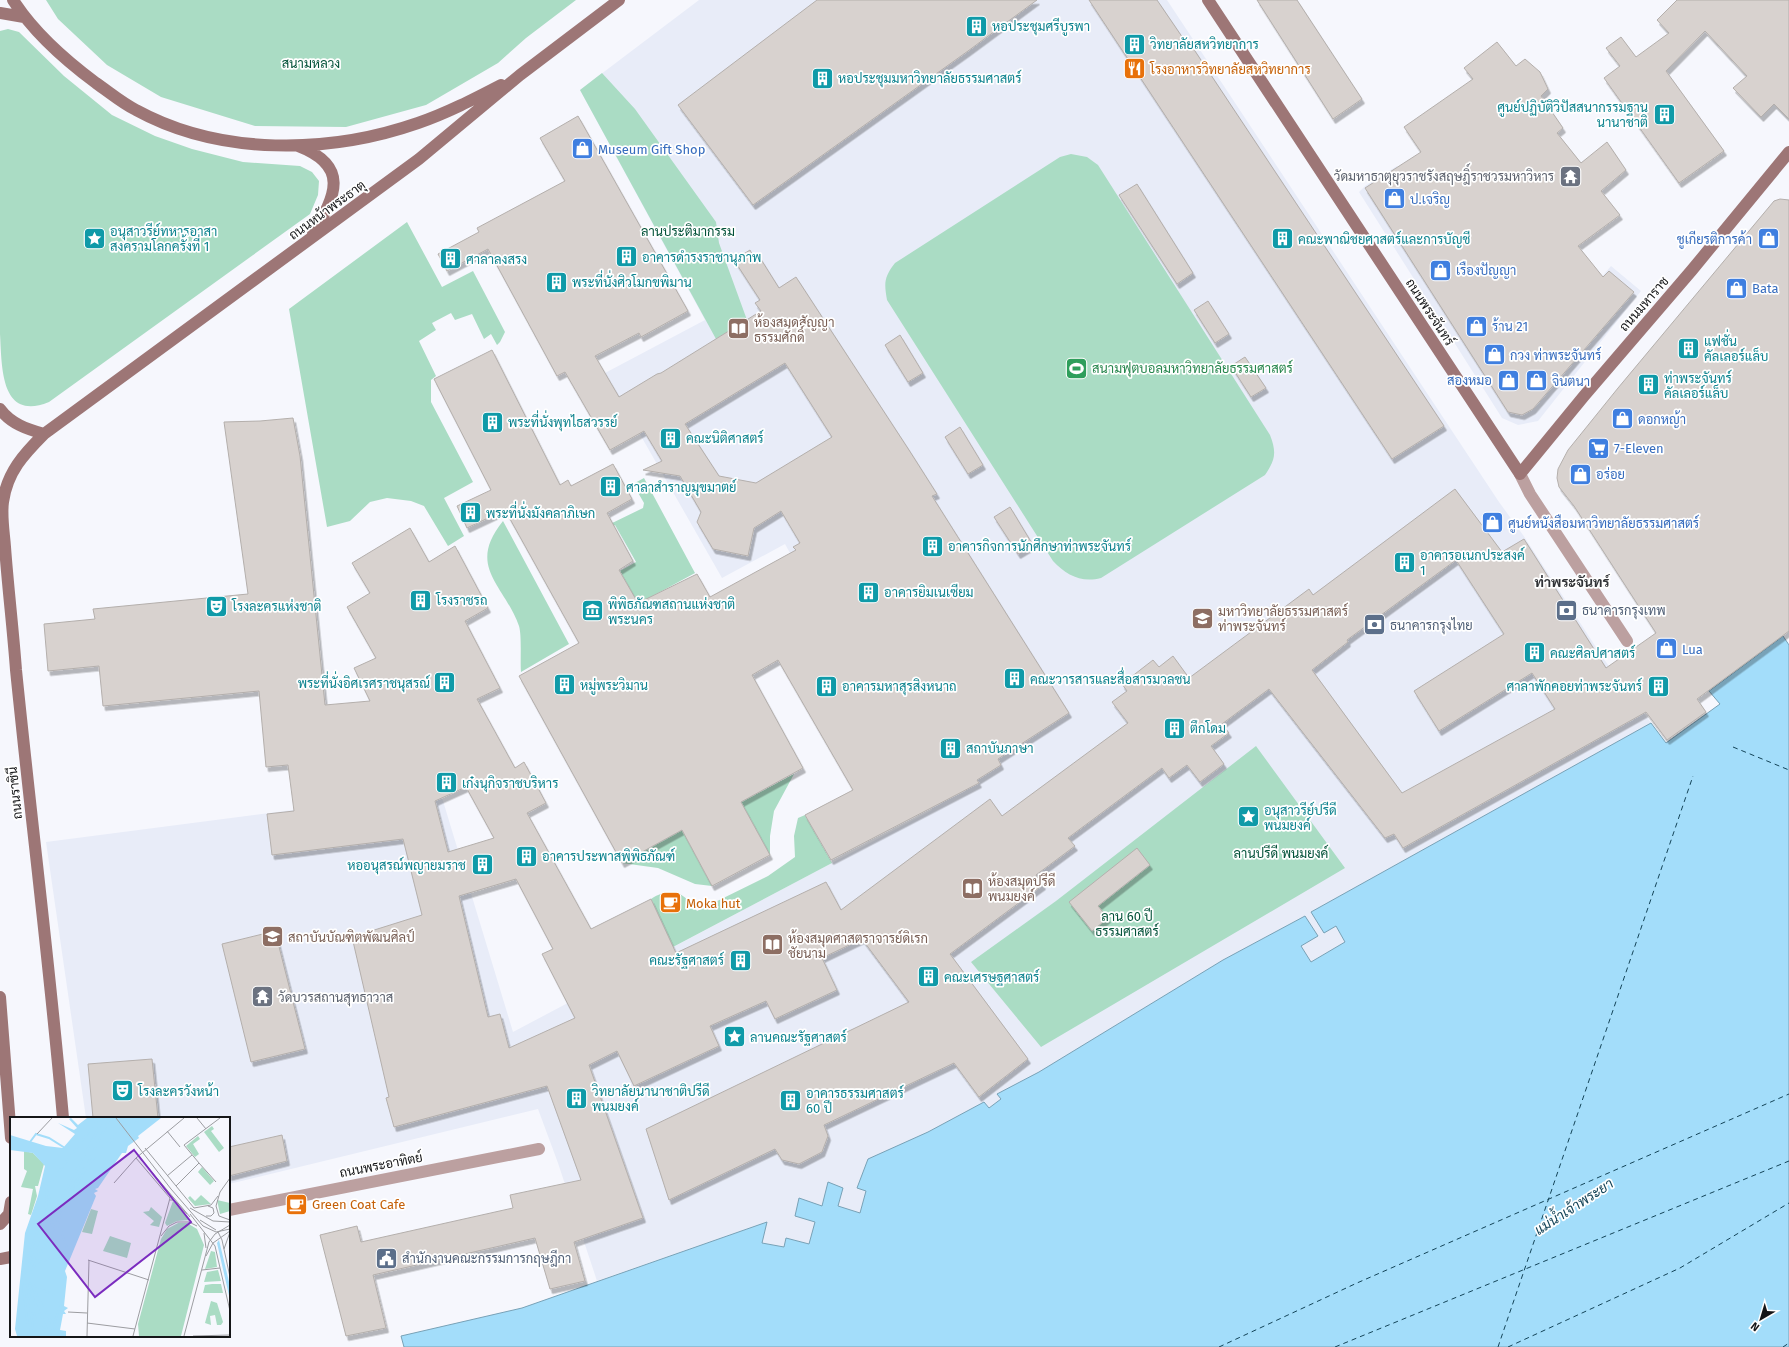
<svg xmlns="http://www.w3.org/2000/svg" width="1789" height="1347" viewBox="0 0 1789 1347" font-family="'Fira Sans',Sarabun,sans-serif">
	<defs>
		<filter id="shadow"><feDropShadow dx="2.5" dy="4.5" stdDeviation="0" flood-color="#0004"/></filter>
	</defs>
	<rect width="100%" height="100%" fill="#f6f7fd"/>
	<path fill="#e8ecf8" d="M699,0H1167L1499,502L1523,535L1603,658L1651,723L1311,912L1336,926L1345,942L1310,962L1301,946L1305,916L1223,960L1039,1072L997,1094L1001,1099L988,1108L984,1102L928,1132L858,1188L866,1191L860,1213L838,1206L829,1182L809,1244L787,1238L784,1248L761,1243L766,1222L597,1281L558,1163L538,1109L229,1184V1118H86L46,842L440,791L513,1032L932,810L785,544L722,578L605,373L705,320L580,90Z
		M1397,166L1526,365L1611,266L1641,291L1538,421L1518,425L1502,418L1359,192L1365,186Z"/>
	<path fill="#aadcc4" d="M46,0H576L526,38L498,63L426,105L346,127L255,126L161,97L107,65L58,19Z
		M8,29L19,32L64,76L112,115L155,136L192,149L243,162L300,166L312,172L319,181L318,195L310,214L49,402C0,422 2,366 0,334V31Z
		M602,73L635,109L716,222L719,243L747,320L716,339L580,90Z
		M1071,154L1087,157L1098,165L1270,435C1277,453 1275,460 1265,475L1101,578C1081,583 1066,575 1053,561L887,300C884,283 884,277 895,263L1060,157Z
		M407,222L442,287L473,271L505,332L500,342L497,345L491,334L484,339L472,314L455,320L451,313L432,323L436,330L419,341L436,376L431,380V402L473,482L444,498L464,536L448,546L424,506L411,501L387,498L370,502L350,521L327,527L289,309Z
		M644,478L695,573L638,604L620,571L636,562L615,525L602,532L604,527L643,508L644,503L633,484Z
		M503,521L569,644L521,672C520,661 522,636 519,626C504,584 466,567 503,521Z
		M1256,746L1345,868L1041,1047L971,962L1056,901Z
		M794,774L774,811L770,836V855L741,802Z
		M805,815L832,863L673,947L651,899C671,886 684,892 697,911L768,876L795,857L794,836L798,818Z
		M682,830L712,886L695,884L658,868L622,863Z"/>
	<path fill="#a3ddfa" stroke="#78a1b6" d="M1783,636L1789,645V1347H404L401,1336L522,1308L767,1222L762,1243L784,1247L786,1238L809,1244L815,1222L795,1216L799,1198L822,1206L828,1182L843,1188L838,1206L860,1213L866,1191L857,1188L868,1159L928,1132L984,1102L989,1108L1001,1099L997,1094L1039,1072L1223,960L1305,916L1318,936L1301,946L1311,962L1345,942L1336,926L1324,933L1311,912L1651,723L1666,743L1720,704L1709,691Z"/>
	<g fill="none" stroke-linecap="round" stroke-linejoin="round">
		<path stroke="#144458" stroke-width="1" stroke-dasharray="5 4" stroke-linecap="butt" d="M1733,747L1789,770
			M1219,1347L1357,1283L1789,1094
			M1335,1347L1789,1161
			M1498,1347L1693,776
			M1508,1347L1680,1268L1789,1203
			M1783,1347L1789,1343"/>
	</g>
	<path fill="#d8d2cf" stroke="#b4afac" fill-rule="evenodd" filter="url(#shadow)" d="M817,0H1037L968,51L753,205L678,105Z
		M1089,0H1157L1187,44L1189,42L1444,426L1392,459Z
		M1257,0H1297L1362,99L1333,119Z
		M1677,0H1789V119L1774,104L1761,117L1733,88L1747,76L1705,31L1666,71L1724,151L1679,183L1604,78L1620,66L1606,48L1621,37L1636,57L1669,33L1657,20Z
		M1497,42L1516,66L1525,59L1540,72L1548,89L1541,96L1563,128L1557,133L1581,163L1607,142L1626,170L1601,191L1620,215L1578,246L1603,277L1609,271L1634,292L1533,409L1522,415L1508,412L1365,188L1421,152L1404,127L1473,79L1464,68Z
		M578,116L688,311L641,337L639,333L595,356L619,397L657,374L661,373L761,311L755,303L760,300L734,260L750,250L753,256L757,253L779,288L796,277L909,450L937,494L932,496L1069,713L998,759L1001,765L977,780L979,783L831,860L805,815L853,790L778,660L752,675L803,768L741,802L770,855L712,886L682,830L622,863L519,676L579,643L505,510L467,528L457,506L491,490L434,379L492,350L560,485L568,480L571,486L613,464L632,499L607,513L633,561L619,570L638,603L697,574L710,597L796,550L793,547L800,543L781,511L754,528L748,556L713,549L697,522L701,512L680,476L643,470L662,461L644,431L610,450L565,372L557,376L488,249L447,271L438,254L479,232L477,228L565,181L540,138ZM785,363L832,437L756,483L719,476L685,424Z
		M1137,184L1193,273L1177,284L1119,195Z
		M1780,199L1789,200V631L1697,699L1706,712L1667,740L1646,712L1403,848L1394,834L1385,838L1269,689L1222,724L1229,733L1211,746L1224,764L1200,782L1187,765L1169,778L1162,768L1068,838L1075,846L1036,875L1043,885L950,954L1028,1059L979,1097L954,1063L824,1125L828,1136L822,1152L799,1164L782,1160L775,1149L669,1200L646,1129L909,1002L862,939L822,958L837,990L775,1019L766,1001L710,1026L719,1046L634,1086L617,1051L589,1065L643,1218L574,1242L585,1281L550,1289L535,1238L373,1275L386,1328L346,1336L320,1235L357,1226L361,1242L513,1208L510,1195L581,1180L547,1086L394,1127L386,1098L389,1097L352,937L422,915L403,839L272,855L267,814L294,811L288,765L266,767L259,691L103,706L99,666L48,671L44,624L95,619L93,609L248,594L224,422L260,421L293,418L300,456L325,705L370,701L354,668L376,658L347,607L370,593L352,563L410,528L429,562L455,546L488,608L465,621L500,688L477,699L515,768L524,762L546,803L527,813L591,929L651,899L676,953L826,882L841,910L990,799L1002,816L1128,723L1112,702L1127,691L1122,684L1153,660L1159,667L1173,656L1189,678L1309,589L1313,595L1455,489L1502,552L1524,539L1606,668L1656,633L1574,506L1559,487L1557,478L1558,469L1568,450L1618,388L1774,201ZM1456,560L1504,634L1414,691L1439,731L1532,673L1555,709L1402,793L1312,670L1348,642L1347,640ZM466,787L494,838L448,852L435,801ZM516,879L553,949L542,954L575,1018L509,1048L500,1014L488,1017L459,896Z
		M1208,301L1229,334L1215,343L1194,310Z
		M900,335L923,373L908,382L885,345Z
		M1245,357L1266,388L1251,397L1231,366Z
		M960,427L983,465L968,474L945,437Z
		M1010,507L1033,545L1018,554L994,517Z
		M1137,848L1150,865L1098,906L1108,918L1092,931L1069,902Z
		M275,931L305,1049L251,1062L222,944Z
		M152,1059L158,1118H93L88,1064Z
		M282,1135L287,1161L229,1176V1147Z"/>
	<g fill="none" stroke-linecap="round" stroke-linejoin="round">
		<path stroke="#bca0a0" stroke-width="12" d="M1520,474L1530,494L1627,641
			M229,1210L539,1149"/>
		<path stroke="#9d7676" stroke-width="12" d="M13,0C34,33 65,60 96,83C109,92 122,103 136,110C220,156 329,154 418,123C447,113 474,99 501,85
			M1208,0L1520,474L1584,396L1692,270L1789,152
			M0,13L24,17
			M298,146C350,166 336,195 313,234
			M0,409C11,424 27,429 44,434
			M0,997L11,1138
			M63,1118C50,968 31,819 16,670C13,629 8,588 5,547C4,533 1,516 3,502C7,472 24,454 44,434L419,159L520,75L619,0
			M0,1224L9,1214L11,1202
			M0,1259L11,1257"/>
	</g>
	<defs>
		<symbol id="building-square" viewBox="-11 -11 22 22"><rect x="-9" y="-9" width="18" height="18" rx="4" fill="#0f9aa8" stroke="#fff"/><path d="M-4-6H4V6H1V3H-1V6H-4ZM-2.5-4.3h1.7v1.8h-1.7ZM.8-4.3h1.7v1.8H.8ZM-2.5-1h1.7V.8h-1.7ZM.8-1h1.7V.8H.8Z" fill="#fff"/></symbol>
		<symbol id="restaurant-square" viewBox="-11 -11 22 22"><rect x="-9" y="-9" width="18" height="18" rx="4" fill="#e8710a" stroke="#fff"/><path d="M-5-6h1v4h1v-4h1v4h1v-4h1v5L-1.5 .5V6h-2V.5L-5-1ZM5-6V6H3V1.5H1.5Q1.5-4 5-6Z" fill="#fff"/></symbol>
		<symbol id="shop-square" viewBox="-11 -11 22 22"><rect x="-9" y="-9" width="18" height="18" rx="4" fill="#3f7fe0" stroke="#fff"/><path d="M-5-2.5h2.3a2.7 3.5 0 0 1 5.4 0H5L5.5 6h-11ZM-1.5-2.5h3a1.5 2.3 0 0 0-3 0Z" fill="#fff"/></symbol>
		<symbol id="temple-square" viewBox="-11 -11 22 22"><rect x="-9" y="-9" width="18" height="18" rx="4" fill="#6b7280" stroke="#fff"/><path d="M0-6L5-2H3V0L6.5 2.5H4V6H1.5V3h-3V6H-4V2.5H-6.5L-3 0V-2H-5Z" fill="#fff"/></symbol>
		<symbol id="sight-square" viewBox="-11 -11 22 22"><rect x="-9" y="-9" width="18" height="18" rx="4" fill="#0f9aa8" stroke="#fff"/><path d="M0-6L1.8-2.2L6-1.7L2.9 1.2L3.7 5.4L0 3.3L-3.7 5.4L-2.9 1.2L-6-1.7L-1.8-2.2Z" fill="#fff"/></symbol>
		<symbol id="library-square" viewBox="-11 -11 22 22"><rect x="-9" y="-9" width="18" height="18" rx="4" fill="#8d6e63" stroke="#fff"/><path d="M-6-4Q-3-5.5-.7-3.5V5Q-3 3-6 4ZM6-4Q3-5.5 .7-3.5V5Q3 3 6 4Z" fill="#fff"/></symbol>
		<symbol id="stadium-square" viewBox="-11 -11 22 22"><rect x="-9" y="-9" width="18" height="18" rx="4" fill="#2e9e5b" stroke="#fff"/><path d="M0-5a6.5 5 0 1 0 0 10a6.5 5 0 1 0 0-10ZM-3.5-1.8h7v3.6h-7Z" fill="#fff"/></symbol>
		<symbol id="supermarket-square" viewBox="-11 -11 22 22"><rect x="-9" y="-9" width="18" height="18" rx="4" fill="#3f7fe0" stroke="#fff"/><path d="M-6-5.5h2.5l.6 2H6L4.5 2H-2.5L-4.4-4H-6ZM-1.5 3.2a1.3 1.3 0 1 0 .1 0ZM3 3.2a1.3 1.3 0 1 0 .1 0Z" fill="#fff"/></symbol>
		<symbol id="theatre-square" viewBox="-11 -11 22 22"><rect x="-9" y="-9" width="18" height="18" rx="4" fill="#0f9aa8" stroke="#fff"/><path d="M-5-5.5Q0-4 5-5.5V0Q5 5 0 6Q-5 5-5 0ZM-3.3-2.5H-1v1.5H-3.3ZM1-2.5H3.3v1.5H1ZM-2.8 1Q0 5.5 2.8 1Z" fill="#fff"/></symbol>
		<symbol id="bank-square" viewBox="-11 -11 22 22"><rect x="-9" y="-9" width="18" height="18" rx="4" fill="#5c6f8a" stroke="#fff"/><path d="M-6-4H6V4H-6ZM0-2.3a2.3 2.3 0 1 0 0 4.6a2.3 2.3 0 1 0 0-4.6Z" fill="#fff"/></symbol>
		<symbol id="museum-square" viewBox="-11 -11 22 22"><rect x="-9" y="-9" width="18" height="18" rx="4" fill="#0f9aa8" stroke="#fff"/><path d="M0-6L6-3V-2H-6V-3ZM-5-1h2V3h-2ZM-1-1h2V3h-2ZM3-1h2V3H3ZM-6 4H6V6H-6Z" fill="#fff"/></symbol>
		<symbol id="university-square" viewBox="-11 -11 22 22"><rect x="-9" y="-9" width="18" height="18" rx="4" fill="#8d6e63" stroke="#fff"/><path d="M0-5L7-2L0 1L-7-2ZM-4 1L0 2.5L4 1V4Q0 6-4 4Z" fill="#fff"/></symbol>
		<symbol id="cafe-square" viewBox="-11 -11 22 22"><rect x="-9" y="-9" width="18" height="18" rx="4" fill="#e8710a" stroke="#fff"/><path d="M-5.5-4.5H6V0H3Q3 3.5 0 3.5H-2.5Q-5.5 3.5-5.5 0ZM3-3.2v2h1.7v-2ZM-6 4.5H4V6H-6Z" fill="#fff"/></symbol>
		<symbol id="civic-square" viewBox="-11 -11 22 22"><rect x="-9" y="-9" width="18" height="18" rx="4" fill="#5c6f8a" stroke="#fff"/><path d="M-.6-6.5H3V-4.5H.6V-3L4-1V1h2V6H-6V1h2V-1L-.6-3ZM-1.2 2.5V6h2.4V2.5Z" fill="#fff"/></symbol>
	</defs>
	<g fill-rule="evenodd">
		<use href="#building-square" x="964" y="14" width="25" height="25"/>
		<use href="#building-square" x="1122" y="32" width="25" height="25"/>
		<use href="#restaurant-square" x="1122" y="56" width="25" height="25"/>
		<use href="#building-square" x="810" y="66" width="25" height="25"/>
		<use href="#building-square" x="1652" y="102" width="25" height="25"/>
		<use href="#shop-square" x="570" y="136" width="25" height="25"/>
		<use href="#temple-square" x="1558" y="164" width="25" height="25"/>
		<use href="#shop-square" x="1382" y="186" width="25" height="25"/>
		<use href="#sight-square" x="82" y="226" width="25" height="25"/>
		<use href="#building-square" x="1270" y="226" width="25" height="25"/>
		<use href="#shop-square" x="1756" y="226" width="25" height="25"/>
		<use href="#building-square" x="614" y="244" width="25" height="25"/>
		<use href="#building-square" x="438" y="246" width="25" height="25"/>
		<use href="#shop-square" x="1428" y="258" width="25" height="25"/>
		<use href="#building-square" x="544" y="270" width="25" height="25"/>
		<use href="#shop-square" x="1724" y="276" width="25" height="25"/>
		<use href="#shop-square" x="1464" y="314" width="25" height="25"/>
		<use href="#library-square" x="726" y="316" width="25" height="25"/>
		<use href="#building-square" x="1676" y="336" width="25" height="25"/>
		<use href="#shop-square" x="1482" y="342" width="25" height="25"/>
		<use href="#stadium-square" x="1064" y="356" width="25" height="25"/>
		<use href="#shop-square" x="1496" y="368" width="25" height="25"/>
		<use href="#shop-square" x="1524" y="368" width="25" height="25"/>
		<use href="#building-square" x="1636" y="372" width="25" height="25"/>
		<use href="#shop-square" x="1610" y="406" width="25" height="25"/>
		<use href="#building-square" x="480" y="410" width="25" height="25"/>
		<use href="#building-square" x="658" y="426" width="25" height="25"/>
		<use href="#supermarket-square" x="1586" y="436" width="25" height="25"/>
		<use href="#shop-square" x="1568" y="462" width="25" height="25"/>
		<use href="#building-square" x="598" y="474" width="25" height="25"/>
		<use href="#building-square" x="458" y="500" width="25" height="25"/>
		<use href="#shop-square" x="1480" y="510" width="25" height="25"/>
		<use href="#building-square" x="920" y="534" width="25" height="25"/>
		<use href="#building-square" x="1392" y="550" width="25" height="25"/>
		<use href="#building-square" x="856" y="580" width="25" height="25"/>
		<use href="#building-square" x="408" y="588" width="25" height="25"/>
		<use href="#theatre-square" x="204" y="594" width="25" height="25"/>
		<use href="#bank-square" x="1554" y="598" width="25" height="25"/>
		<use href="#museum-square" x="580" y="598" width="25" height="25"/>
		<use href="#university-square" x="1190" y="606" width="25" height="25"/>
		<use href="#bank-square" x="1362" y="612" width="25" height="25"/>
		<use href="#shop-square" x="1654" y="636" width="25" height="25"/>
		<use href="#building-square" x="1522" y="640" width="25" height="25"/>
		<use href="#building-square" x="1002" y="666" width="25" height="25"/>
		<use href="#building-square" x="432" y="670" width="25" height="25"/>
		<use href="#building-square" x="552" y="672" width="25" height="25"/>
		<use href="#building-square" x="814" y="674" width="25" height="25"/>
		<use href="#building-square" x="1646" y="674" width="25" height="25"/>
		<use href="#building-square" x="1162" y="716" width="25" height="25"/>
		<use href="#building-square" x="938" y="736" width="25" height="25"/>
		<use href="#building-square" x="434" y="770" width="25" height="25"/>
		<use href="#sight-square" x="1236" y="804" width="25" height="25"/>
		<use href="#building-square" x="514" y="844" width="25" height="25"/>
		<use href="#building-square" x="470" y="852" width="25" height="25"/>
		<use href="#library-square" x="960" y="876" width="25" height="25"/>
		<use href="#cafe-square" x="658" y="890" width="25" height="25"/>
		<use href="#university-square" x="260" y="924" width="25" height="25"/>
		<use href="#library-square" x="760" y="932" width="25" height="25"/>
		<use href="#building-square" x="728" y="948" width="25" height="25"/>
		<use href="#building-square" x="916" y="964" width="25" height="25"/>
		<use href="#temple-square" x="250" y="984" width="25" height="25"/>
		<use href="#sight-square" x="722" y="1024" width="25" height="25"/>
		<use href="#theatre-square" x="110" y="1078" width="25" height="25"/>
		<use href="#building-square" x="564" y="1086" width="25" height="25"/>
		<use href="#building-square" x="778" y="1088" width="25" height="25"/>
		<use href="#cafe-square" x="284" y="1192" width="25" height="25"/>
		<use href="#civic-square" x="374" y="1246" width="25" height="25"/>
	</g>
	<g text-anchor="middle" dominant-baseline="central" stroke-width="3.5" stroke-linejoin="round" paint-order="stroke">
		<g font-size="13" fill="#0d838f" stroke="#fff" text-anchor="start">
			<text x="992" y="26">หอประชุมศรีบูรพา</text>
			<text x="1150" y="44">วิทยาลัยสหวิทยาการ</text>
			<text x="838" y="78">หอประชุมมหาวิทยาลัยธรรมศาสตร์</text>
			<text x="1648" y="107" text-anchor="end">ศูนย์ปฏิบัติวิปัสสนากรรมฐาน<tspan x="1648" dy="15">นานาชาติ</tspan></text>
			<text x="110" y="231">อนุสาวรีย์ทหารอาสา<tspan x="110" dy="15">สงครามโลกครั้งที่ 1</tspan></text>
			<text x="1298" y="239">คณะพาณิชยศาสตร์และการบัญชี</text>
			<text x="642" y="257">อาคารดำรงราชานุภาพ</text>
			<text x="466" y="259">ศาลาลงสรง</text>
			<text x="572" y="282">พระที่นั่งศิวโมกขพิมาน</text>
			<text x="1704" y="341">แฟชั่น<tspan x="1704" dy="15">คัลเลอร์แล็บ</tspan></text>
			<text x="1664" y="378">ท่าพระจันทร์<tspan x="1664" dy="15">คัลเลอร์แล็บ</tspan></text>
			<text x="508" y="422">พระที่นั่งพุทไธสวรรย์</text>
			<text x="686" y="438">คณะนิติศาสตร์</text>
			<text x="626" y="487">ศาลาสำราญมุขมาตย์</text>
			<text x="486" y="513">พระที่นั่งมังคลาภิเษก</text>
			<text x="948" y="546">อาคารกิจการนักศึกษาท่าพระจันทร์</text>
			<text x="1420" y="555">อาคารอเนกประสงค์<tspan x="1420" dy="15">1</tspan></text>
			<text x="884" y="592">อาคารยิมเนเซียม</text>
			<text x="436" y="600">โรงราชรถ</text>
			<text x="608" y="604">พิพิธภัณฑสถานแห่งชาติ<tspan x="608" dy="15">พระนคร</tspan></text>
			<text x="232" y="606">โรงละครแห่งชาติ</text>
			<text x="1550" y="653">คณะศิลปศาสตร์</text>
			<text x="1030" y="679">คณะวารสารและสื่อสารมวลชน</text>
			<text x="430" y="683" text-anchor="end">พระที่นั่งอิศเรศราชนุสรณ์</text>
			<text x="580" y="685">หมู่พระวิมาน</text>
			<text x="842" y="686">อาคารมหาสุรสิงหนาถ</text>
			<text x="1642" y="686" text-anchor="end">ศาลาพักคอยท่าพระจันทร์</text>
			<text x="1190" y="728">ตึกโดม</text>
			<text x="966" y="748">สถาบันภาษา</text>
			<text x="462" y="783">เก๋งนุกิจราชบริหาร</text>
			<text x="1264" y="810">อนุสาวรีย์ปรีดี<tspan x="1264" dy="15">พนมยงค์</tspan></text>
			<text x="542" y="856">อาคารประพาสพิพิธภัณฑ์</text>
			<text x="466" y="865" text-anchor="end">หออนุสรณ์พญายมราช</text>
			<text x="724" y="960" text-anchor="end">คณะรัฐศาสตร์</text>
			<text x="944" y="977">คณะเศรษฐศาสตร์</text>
			<text x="750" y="1037">ลานคณะรัฐศาสตร์</text>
			<text x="138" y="1091">โรงละครวังหน้า</text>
			<text x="592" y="1091">วิทยาลัยนานาชาติปรีดี<tspan x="592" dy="15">พนมยงค์</tspan></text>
			<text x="806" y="1093">อาคารธรรมศาสตร์<tspan x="806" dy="15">60 ปี</tspan></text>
		</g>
		<g font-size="13" fill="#035239" stroke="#fff">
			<text x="311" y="63">สนามหลวง</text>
			<text x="688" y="231">ลานประติมากรรม</text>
			<text x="1281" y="853">ลานปรีดี พนมยงค์</text>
			<text x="1127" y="916">ลาน 60 ปี<tspan x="1127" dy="15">ธรรมศาสตร์</tspan></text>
		</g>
		<g font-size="13" fill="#c56008" stroke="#fff" text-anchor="start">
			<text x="1150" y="69">โรงอาหารวิทยาลัยสหวิทยาการ</text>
			<text x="686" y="903">Moka hut</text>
			<text x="312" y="1204">Green Coat Cafe</text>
		</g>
		<g font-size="13" fill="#366cbe" stroke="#fff" text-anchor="start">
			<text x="598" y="149">Museum Gift Shop</text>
			<text x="1410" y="199">ป.เจริญ</text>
			<text x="1752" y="239" text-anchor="end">ชูเกียรติการค้า</text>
			<text x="1456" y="270">เรืองปัญญา</text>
			<text x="1752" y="288">Bata</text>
			<text x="1492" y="326">ร้าน 21</text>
			<text x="1510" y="355">กวง ท่าพระจันทร์</text>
			<text x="1492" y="380" text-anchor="end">สองหมอ</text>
			<text x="1552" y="381">จินตนา</text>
			<text x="1638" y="419">ดอกหญ้า</text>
			<text x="1614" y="448">7-Eleven</text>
			<text x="1596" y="474">อร่อย</text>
			<text x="1508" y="523">ศูนย์หนังสือมหาวิทยาลัยธรรมศาสตร์</text>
			<text x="1682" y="649">Lua</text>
		</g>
		<g font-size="13" fill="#5b616d" stroke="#fff" text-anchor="end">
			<text x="1554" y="176">วัดมหาธาตุยุวราชรังสฤษฎิ์ราชวรมหาวิหาร</text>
			<text x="278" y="997" text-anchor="start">วัดบวรสถานสุทธาวาส</text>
		</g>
		<g font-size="13" fill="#151618" stroke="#fff">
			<text transform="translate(327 210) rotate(-36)">ถนนหน้าพระธาตุ</text>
			<text transform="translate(1644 304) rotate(-49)">ถนนมหาราช</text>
			<text transform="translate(1430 312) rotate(57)">ถนนพระจันทร์</text>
			<text transform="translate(15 793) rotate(-96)">ถนนราชินี</text>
			<text transform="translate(381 1165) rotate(-11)">ถนนพระอาทิตย์</text>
		</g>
		<g font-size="13" fill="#785e54" stroke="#fff" text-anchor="start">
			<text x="754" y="322">ห้องสมุดสัญญา<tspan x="754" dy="15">ธรรมศักดิ์</tspan></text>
			<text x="1218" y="611">มหาวิทยาลัยธรรมศาสตร์<tspan x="1218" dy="15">ท่าพระจันทร์</tspan></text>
			<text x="988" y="881">ห้องสมุดปรีดี<tspan x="988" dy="15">พนมยงค์</tspan></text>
			<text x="288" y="937">สถาบันบัณฑิตพัฒนศิลป์</text>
			<text x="788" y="938">ห้องสมุดศาสตราจารย์ดิเรก<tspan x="788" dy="15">ชัยนาม</tspan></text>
		</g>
		<g font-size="13" fill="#27864d" stroke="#fff" text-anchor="start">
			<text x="1092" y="368">สนามฟุตบอลมหาวิทยาลัยธรรมศาสตร์</text>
		</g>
		<g font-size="13" fill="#4e5e75" stroke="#fff" text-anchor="start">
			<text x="1582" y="610">ธนาคารกรุงเทพ</text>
			<text x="1390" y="625">ธนาคารกรุงไทย</text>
			<text x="402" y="1258">สำนักงานคณะกรรมการกฤษฎีกา</text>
		</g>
		<g font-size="14" font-weight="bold" fill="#313337" stroke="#fff">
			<text x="1572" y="582">ท่าพระจันทร์</text>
		</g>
		<g font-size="14" font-style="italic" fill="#144458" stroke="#fff">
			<text transform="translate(1574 1207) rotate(-33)">แม่น้ำเจ้าพระยา</text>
		</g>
	</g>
	<g transform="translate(10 1117)">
		<rect width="220" height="220" fill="#f6f7fd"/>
		<path d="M202,9L204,12L201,14L214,31L209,35L194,15ZM188,19L190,22L183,27L189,37L185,40L176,29ZM14,34L23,36L34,47L28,69H25L27,79L21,98L18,97L23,72L11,70L17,54L14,52ZM192,50L204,64L200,68L188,55ZM191,78L201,87L185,89L178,81L180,79L185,84ZM207,83L220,86V94L210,97ZM163,84L179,103L167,104L157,109L155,106ZM141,90L152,100L149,110L140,108L144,104L133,95L139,94ZM81,92L88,94L82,117L72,115ZM168,106H177L187,112L194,128L171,219H129L128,207L151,122L157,112ZM100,119L121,126L117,141L93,134ZM201,134L205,135L207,150L195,152ZM208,153L211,164L194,165L197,155ZM202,167H211L213,176H193L195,168ZM201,184L207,186L213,205L211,208H207L205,198L200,199L201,208L195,206Z" fill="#aadcc4"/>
		<path d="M61,1L68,8L77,1H151L128,19L129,21L118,29L116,36H112L88,71L85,72L88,74L84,76L86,79L55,154L57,160L54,189L58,191L54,194L56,197H53L50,213L56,214V219H7L5,212L15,116L28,79L35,49L23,36L0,33V18L36,29L53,31L65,17L48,6L64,13L67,11L59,2ZM209,123L220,169V183L207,126Z" fill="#a3ddfa"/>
		<path fill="none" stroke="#a3ddfa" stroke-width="2" d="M114,10L131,1M20,25L26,17L39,21L55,31M78,46L100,1M37,74L58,134M29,129L38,107L94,1M18,148L57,137M14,155L37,86L36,72L89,1M16,155L21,151L27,135M13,157L23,151L76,51M13,158L18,172M14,161L40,219M17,165L43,178L51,187L40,219M13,168L19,219M22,169L48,218M20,189L24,219M38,219L26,202L15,174L13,157L72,54L112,11"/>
		<path fill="none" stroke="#9c9da1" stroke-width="1" d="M106,1L161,72L193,109L206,115L220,112M187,1L196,12M157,14L170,30M27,17L42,1M135,31L184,91L201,88L208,79M129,40L180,100M189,46L206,65M157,59L182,38M220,61L210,75L206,89L209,99L220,103M104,66L126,41M166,69L189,46L174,28L210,1M160,83H164L177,97M180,91L203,104L220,105M180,97L205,129L220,194M196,99H201L204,96L203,91L198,89M190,103L206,113M208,115L212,123L220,160M194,116L196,131M151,119L159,109L167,105H179L187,109M214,132L220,115M196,139L203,126L220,114M78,143L139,163M192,153L210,151M58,195L77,196M77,206L125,212M77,219L79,143M123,219L160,81L126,41L174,1M174,219L199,125L205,117L220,108M183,219L220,218"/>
		<path fill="#7b2cbf" fill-opacity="0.15" stroke="#7b2cbf" stroke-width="2" d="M124,33L181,105L85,180L28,107Z"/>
		<rect width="220" height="220" fill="none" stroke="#151618" stroke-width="2"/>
	</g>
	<g transform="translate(1761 1319) rotate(218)" stroke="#ffffff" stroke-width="3" paint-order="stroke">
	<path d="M0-3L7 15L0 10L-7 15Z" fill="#151618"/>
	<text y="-6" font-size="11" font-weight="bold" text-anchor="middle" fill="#151618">N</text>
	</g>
</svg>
